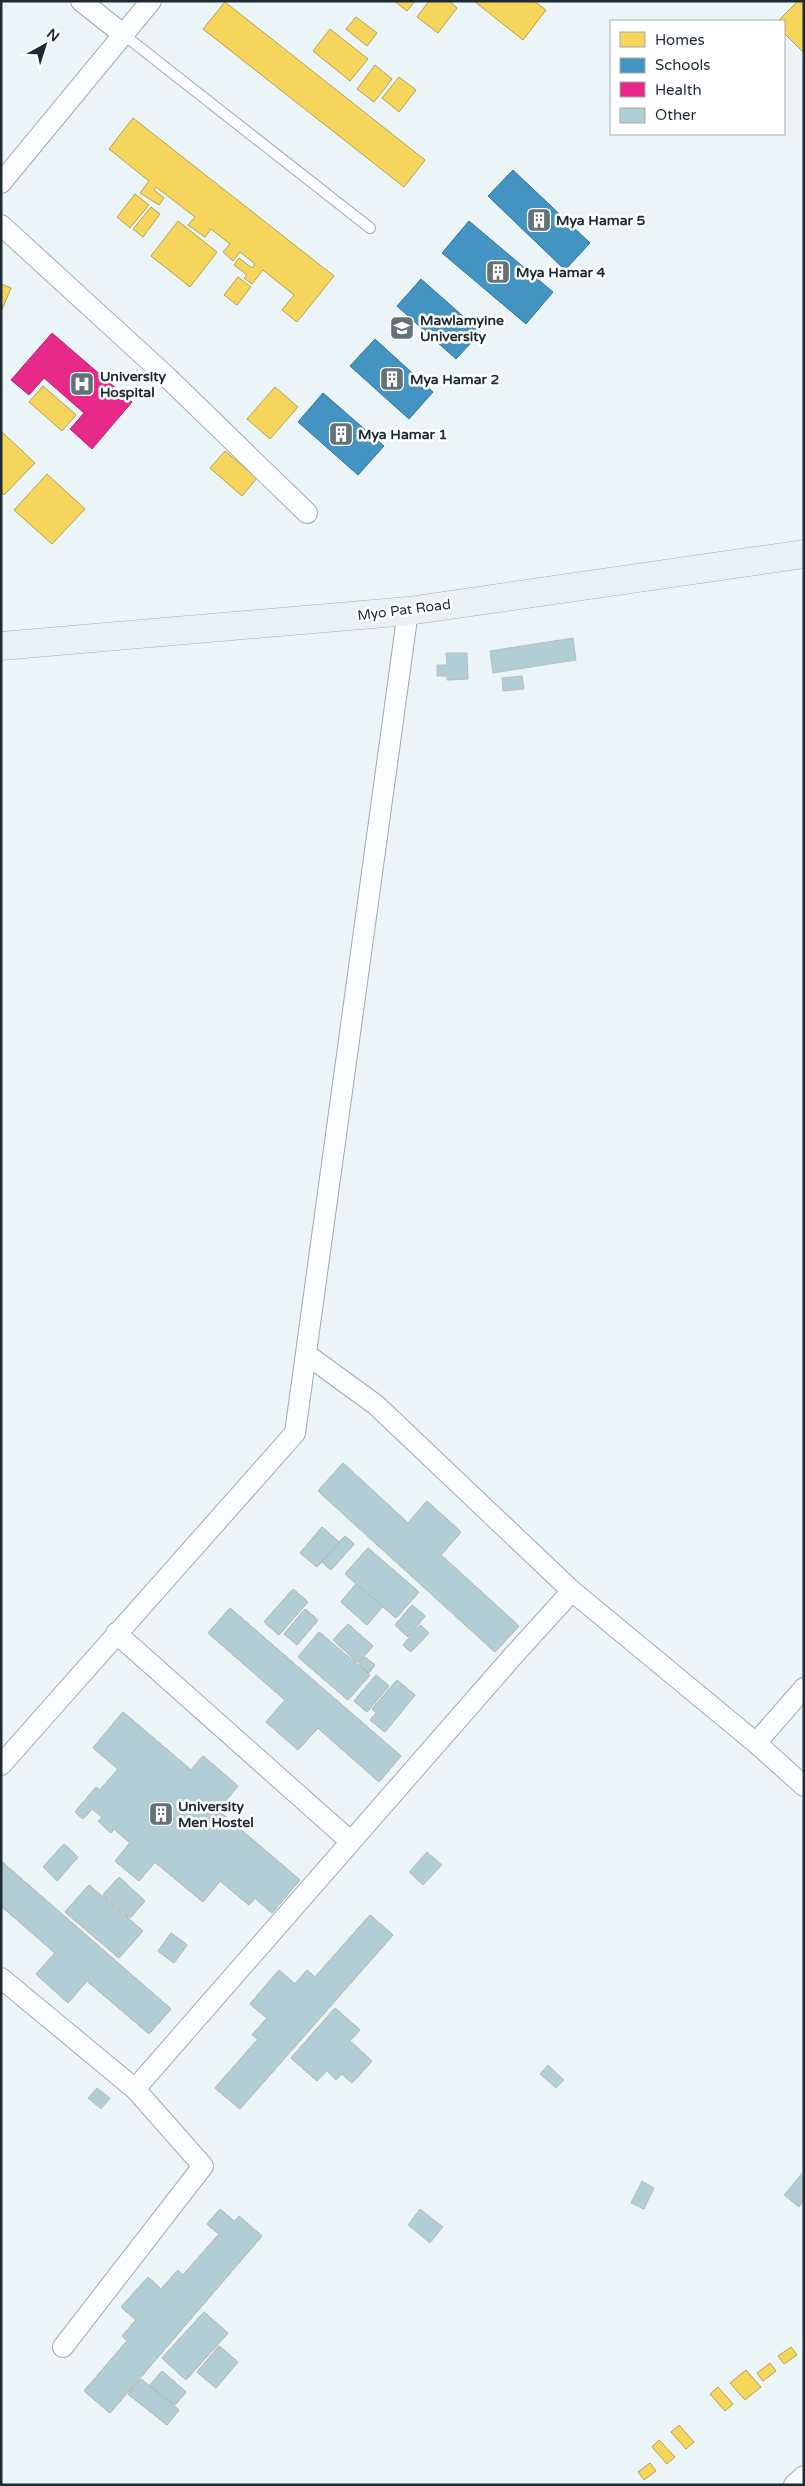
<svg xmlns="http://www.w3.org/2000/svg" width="805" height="2486" viewBox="0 0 805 2486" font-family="'Varela Round',sans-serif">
	<rect width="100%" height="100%" fill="#ebf4f7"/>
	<path fill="#f6d55c" stroke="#b5a24f" d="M394,1H415L407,11Z
		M429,1H449L457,8L438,33L417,17Z
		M474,1H534L546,10L523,40Z
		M798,1H804V53L784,33V21H778Z
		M225,2L425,160L404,187L203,29Z
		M356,17L377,33L367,46L346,29Z
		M330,29L368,59L350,81L313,51Z
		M375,65L392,79L374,102L357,89Z
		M399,77L416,90L399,112L382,98Z
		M133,118L334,276L297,322L282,310L294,295L263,270L252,284L244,278L247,275L234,265L239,258L252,268L255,264L240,252L233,261L223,252L230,244L211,229L205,237L188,225L195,217L156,187L154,190L164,198L159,205L140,193L149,181L109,149Z
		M135,194L149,205L130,228L117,217Z
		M151,207L160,214L143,237L133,229Z
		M178,221L217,252L190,287L151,256Z
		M238,277L251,287L237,305L224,295Z
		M1,284L11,288L1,312Z
		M43,386L76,415L62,431L29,402Z
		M275,387L298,407L270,439L247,419Z
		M1,431L35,463L4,495L1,492Z
		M225,451L257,478L242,496L210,468Z
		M47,474L85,509L52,544L14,510Z
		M343,1463L408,1523L427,1501L461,1532L441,1555L519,1626L495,1652L318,1491Z
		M322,1527L339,1542L317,1567L300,1553Z
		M345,1536L354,1544L331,1570L322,1562Z
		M368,1548L419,1592L396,1618L345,1574Z
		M356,1584L383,1606L367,1625L341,1602Z
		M293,1589L308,1602L279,1635L264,1622Z
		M412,1605L425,1616L408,1637L395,1625Z
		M230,1608L401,1756L379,1782L318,1728L298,1750L266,1722L285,1700L208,1633Z
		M305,1609L318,1620L297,1645L284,1634Z
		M348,1624L373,1646L358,1663L333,1640Z
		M420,1625L429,1633L411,1652L403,1645Z
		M319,1632L370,1675L348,1700L298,1657Z
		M365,1657L375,1665L369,1673L359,1664Z
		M376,1675L389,1686L367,1712L354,1701Z
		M397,1680L415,1695L385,1732L370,1720L376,1713L372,1709Z
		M123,1712L191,1770L203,1756L238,1786L218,1810L300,1880L272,1913L255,1898L249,1905L220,1881L203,1902L155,1862L139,1881L115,1861L130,1843L114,1829L111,1833L98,1821L102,1817L92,1809L83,1819L75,1812L96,1787L100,1790L118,1769L93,1748Z
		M64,1844L78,1857L57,1881L43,1867Z
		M1,1861L171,2009L149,2034L87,1981L68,2003L36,1974L55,1953L1,1906Z
		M119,1877L145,1901L130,1918L103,1895Z
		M89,1885L143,1931L119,1958L65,1912Z
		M370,1915L393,1935L240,2109L215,2088L258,2039L252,2035L267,2018L250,2004L279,1970L295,1984L307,1970L315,1977Z
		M171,1933L187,1945L174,1963L158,1951Z
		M335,2008L360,2030L350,2041L372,2061L352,2083L342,2074L336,2080L327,2071L317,2081L291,2058Z
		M220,2209L234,2221L239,2216L262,2236L110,2413L84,2391L127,2341L122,2336L136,2320L121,2307L148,2277L161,2289L178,2270L183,2275L219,2234L207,2224Z
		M204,2312L228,2333L186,2380L162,2358Z
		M219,2346L238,2362L216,2388L197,2372Z
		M791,2347L797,2355L784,2364L778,2356Z
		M770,2363L776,2371L763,2381L757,2373Z
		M746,2370L761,2387L745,2400L730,2383Z
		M162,2371L186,2392L175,2405L150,2385Z
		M141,2379L179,2410L167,2425L128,2394Z
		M718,2387L733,2404L725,2411L710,2394Z
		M679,2425L694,2442L686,2449L671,2432Z
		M659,2440L675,2457L667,2464L652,2447Z
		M650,2463L656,2471L644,2480L638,2472Z"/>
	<path fill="#4393c3" stroke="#377498" d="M513,170L590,243L565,270L488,196Z
		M469,221L553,292L526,324L442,253Z
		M421,279L481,332L456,359L397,306Z
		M375,339L433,392L409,419L350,366Z
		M323,393L384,446L358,475L298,422Z"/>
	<path fill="#e7298a" stroke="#aa2a70" d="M52,333L132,402L92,449L70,429L84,413L44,378L29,395L11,380Z"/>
	<path fill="#b1cdd6" stroke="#b3bfc3" d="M573,638L576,660L493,673L490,651Z
		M446,653H467L468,679L447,680V676H437V665H447Z
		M522,676L524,689L503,691L502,678Z
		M343,1463L408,1523L427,1501L461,1532L441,1555L519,1626L495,1652L318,1491Z
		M322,1527L339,1542L317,1567L300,1553Z
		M345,1536L354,1544L331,1570L322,1562Z
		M368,1548L419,1592L396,1618L345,1574Z
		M356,1584L383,1606L367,1625L341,1602Z
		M293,1589L308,1602L279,1635L264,1622Z
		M412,1605L425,1616L408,1637L395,1625Z
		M230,1608L401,1756L379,1782L318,1728L298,1750L266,1722L285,1700L208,1633Z
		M305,1609L318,1620L297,1645L284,1634Z
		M348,1624L373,1646L358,1663L333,1640Z
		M420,1625L429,1633L411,1652L403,1645Z
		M319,1632L370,1675L348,1700L298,1657Z
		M365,1657L375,1665L369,1673L359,1664Z
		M376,1675L389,1686L367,1712L354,1701Z
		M397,1680L415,1695L385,1732L370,1720L376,1713L372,1709Z
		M123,1712L191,1770L203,1756L238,1786L218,1810L300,1880L272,1913L255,1898L249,1905L220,1881L203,1902L155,1862L139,1881L115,1861L130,1843L114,1829L111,1833L98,1821L102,1817L92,1809L83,1819L75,1812L96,1787L100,1790L118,1769L93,1748Z
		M64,1844L78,1857L57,1881L43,1867Z
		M427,1852L442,1865L423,1885L409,1872Z
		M1,1861L171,2009L149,2034L87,1981L68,2003L36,1974L55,1953L1,1906Z
		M119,1877L145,1901L130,1918L103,1895Z
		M89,1885L143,1931L119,1958L65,1912Z
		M370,1915L393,1935L240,2109L215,2088L258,2039L252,2035L267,2018L250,2004L279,1970L295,1984L307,1970L315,1977Z
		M171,1933L187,1945L174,1963L158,1951Z
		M335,2008L360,2030L350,2041L372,2061L352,2083L342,2074L336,2080L327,2071L317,2081L291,2058Z
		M548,2065L564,2080L556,2088L540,2074Z
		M97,2088L110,2098L101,2109L88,2098Z
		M804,2171V2201L799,2207L784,2195Z
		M642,2181L654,2188L644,2209L631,2203Z
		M220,2209L234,2221L239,2216L262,2236L110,2413L84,2391L127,2341L122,2336L136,2320L121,2307L148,2277L161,2289L178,2270L183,2275L219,2234L207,2224Z
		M420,2209L443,2227L430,2243L408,2225Z
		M204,2312L228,2333L186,2380L162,2358Z
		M219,2346L238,2362L216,2388L197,2372Z
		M162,2371L186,2392L175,2405L150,2385Z
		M141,2379L179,2410L167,2425L128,2394Z"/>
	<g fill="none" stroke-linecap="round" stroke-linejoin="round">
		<defs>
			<path id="lane" d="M124,35L370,228"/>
			<path id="street" d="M81,1L124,35
				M1,183L151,1
				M1,225L166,376L307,513
				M306,1354L376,1405L572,1591L756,1743L804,1688
				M116,1633L350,1841
				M756,1743L804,1786
				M1,1765L295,1433L408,611
				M1,1978L135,2089L203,2166L63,2347
				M135,2089L513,1656L572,1591
				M794,2485L804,2476"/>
			<path id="secondary" d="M1,646L408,611L804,554"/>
		</defs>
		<use href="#lane" stroke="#a1acb0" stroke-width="12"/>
		<use href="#street" stroke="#a1acb0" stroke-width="22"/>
		<use href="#secondary" stroke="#a1acb0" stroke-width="29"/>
		<use href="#lane" stroke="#fcfdfe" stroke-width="10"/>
		<use href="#street" stroke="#fcfdfe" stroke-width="20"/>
		<use href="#secondary" stroke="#e9f1f4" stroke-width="28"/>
	</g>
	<defs>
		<symbol id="building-square" viewBox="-11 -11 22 22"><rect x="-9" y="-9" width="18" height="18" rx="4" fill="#647277" stroke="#fff"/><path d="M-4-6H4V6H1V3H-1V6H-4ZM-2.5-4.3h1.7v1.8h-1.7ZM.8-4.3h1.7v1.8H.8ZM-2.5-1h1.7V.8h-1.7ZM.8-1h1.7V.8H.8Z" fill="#fff"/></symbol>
		<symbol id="university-square" viewBox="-11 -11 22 22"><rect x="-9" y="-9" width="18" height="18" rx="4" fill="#647277" stroke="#fff"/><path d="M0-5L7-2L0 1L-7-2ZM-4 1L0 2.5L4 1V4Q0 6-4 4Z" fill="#fff"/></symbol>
		<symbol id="hospital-square" viewBox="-11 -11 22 22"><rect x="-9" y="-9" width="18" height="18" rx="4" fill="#647277" stroke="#fff"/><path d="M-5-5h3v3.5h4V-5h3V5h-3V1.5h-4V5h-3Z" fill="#fff"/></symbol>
	</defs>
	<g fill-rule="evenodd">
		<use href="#building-square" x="525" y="206" width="28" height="28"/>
		<use href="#building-square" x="484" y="258" width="28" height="28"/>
		<use href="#university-square" x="388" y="314" width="28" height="28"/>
		<use href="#building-square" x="378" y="365" width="28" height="28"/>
		<use href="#hospital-square" x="68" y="370" width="28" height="28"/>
		<use href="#building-square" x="327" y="420" width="28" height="28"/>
		<use href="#building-square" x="147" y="1800" width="28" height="28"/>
	</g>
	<g text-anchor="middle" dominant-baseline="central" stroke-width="5" stroke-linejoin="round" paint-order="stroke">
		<g font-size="14" font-weight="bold" fill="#1c2c32" stroke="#fff" text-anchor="start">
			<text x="556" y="220">Mya Hamar 5</text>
			<text x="516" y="272">Mya Hamar 4</text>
			<text x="420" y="320">Mawlamyine<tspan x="420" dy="16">University</tspan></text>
			<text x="100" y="376">University<tspan x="100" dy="16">Hospital</tspan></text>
			<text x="410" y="379">Mya Hamar 2</text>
			<text x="358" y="434">Mya Hamar 1</text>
			<text x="178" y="1806">University<tspan x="178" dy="16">Men Hostel</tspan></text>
		</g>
		<g font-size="14" fill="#1c2c32" stroke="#fff">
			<text transform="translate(404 610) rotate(-7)">Myo Pat Road</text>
		</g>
	</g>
	<rect width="805" height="2486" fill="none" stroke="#1c2c32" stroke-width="5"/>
	<rect x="610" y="20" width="175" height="115" fill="#ffffff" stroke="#a4abad"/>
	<rect x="620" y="32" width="25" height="15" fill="#f6d55c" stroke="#a4abad"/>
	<text x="655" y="45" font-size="15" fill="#1c2c32">Homes</text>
	<rect x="620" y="58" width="25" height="15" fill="#4393c3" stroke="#a4abad"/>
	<text x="655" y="70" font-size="15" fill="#1c2c32">Schools</text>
	<rect x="620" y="82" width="25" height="15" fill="#e7298a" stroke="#a4abad"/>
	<text x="655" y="95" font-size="15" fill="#1c2c32">Health</text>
	<rect x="620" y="108" width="25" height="15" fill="#b1cdd6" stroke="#a4abad"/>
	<text x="655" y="120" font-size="15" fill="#1c2c32">Other</text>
	<g transform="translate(45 45) rotate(39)" stroke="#ffffff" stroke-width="4" paint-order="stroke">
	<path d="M0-4L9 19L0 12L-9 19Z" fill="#1c2c32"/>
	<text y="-8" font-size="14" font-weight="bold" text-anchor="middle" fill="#1c2c32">N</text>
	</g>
</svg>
